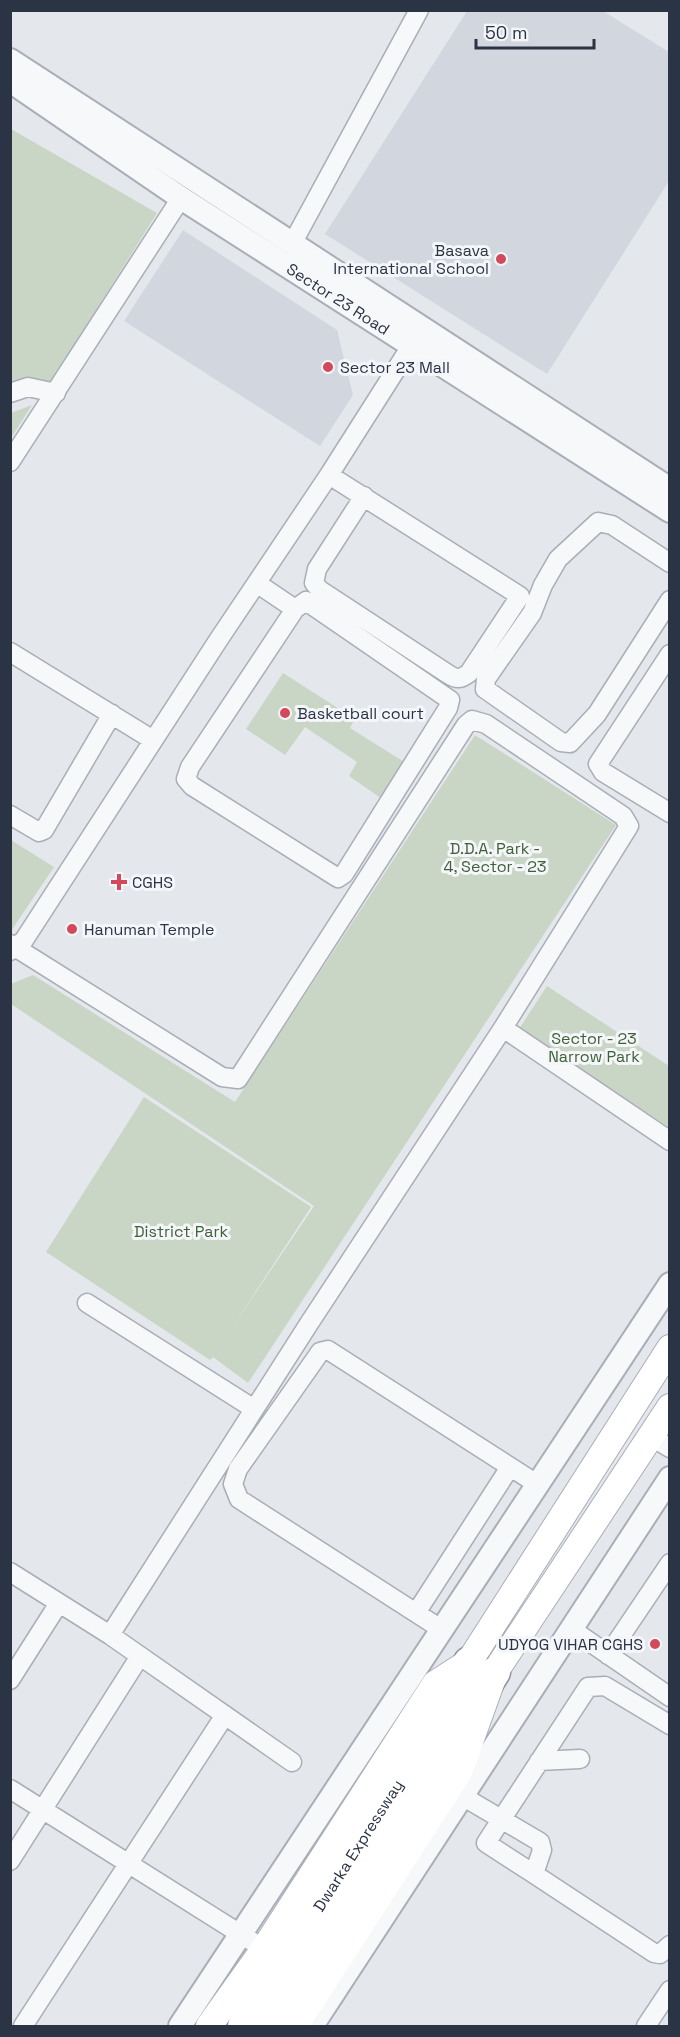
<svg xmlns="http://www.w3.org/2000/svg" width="680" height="2037" viewBox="0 0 680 2037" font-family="'Space Grotesk',sans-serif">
	<rect width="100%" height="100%" fill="#e4e7ec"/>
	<path fill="#d2d6de" d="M467,11H603L669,52V181L547,374L325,234Z
		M183,230L337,330L353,395L320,446L124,321Z"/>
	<path fill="#c9d6c5" d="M11,129L157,213L48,387L29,377L11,387Z
		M32,405L11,438V413Z
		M283,673L355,719L350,728L409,765L385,801L349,776L357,762L305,727L285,755L246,729Z
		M475,735L616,825L248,1383L213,1357L210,1360L46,1252L144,1097L311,1207L232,1328L314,1206L11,1004V984L33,975L235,1102Z
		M11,840L54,867L11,931Z
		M547,986L669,1066V1127L519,1029Z"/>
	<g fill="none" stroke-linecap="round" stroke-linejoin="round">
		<defs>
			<path id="minor" d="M292,244L419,10
				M10,393L28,387L56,393
				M10,462L181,198
				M329,475L520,596L469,673C461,679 457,680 448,674L320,590L314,583L317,569L364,496
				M670,563L612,525L598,522L558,559L543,585L532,613L486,679L485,689L561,742L570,743L597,714L670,600
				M258,584L295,609
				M306,601L450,700L448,708L344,874L338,878L192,786L186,779L190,767L295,609Z
				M10,652L153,740
				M670,654L598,764L603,772L670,813
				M10,815L39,832L44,830L112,714
				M10,944L222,1077L238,1079L466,725L472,720L486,724L623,816L629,826L503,1028L310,1322L110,1635
				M10,951L24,940L219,639L329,475L418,335
				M503,1028L670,1141
				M87,1303L254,1409
				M650,1436L670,1448
				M10,1572L110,1635L292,1762
				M416,1613L510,1467
				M441,1629L239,1499L233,1484L238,1469L316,1358L320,1352L328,1350L537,1484
				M571,1629L670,1697
				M608,1655L670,1563
				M10,1680L59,1603
				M539,1761L580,1759
				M10,1789L264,1949
				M462,1796L540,1842L542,1850L534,1874L654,1953L660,1954L670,1945
				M10,1861L140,1656
				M534,1874L486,1843L588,1687L605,1686L670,1725
				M23,2026L225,1715
				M646,2026L670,1990"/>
			<g id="tertiary">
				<path d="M10,60L670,489"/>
				<path id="s1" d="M10,81L181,198L670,511"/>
				<path d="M180,2026L670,1284"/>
				<path d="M312,2026L670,1478"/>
			</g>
			<path id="secondary" d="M209,2026L264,1949L435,1684L469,1662L670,1348
				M295,2026L459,1772L495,1672L670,1407"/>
			<g id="trunk">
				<path id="s2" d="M243,2026L445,1708L469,1662"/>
				<path d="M269,2026L495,1672"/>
			</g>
		</defs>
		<use href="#minor" stroke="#a9aeb7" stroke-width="21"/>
		<use href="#tertiary" stroke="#a9aeb7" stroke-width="26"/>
		<use href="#secondary" stroke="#a9aeb7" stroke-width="28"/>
		<use href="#trunk" stroke="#8b94a3" stroke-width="33"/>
		<use href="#minor" stroke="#f7f8fa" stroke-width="18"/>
		<use href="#tertiary" stroke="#f7f8fa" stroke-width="22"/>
		<use href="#secondary" stroke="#fff" stroke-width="26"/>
		<use href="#trunk" stroke="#fff" stroke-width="30"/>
	</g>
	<g fill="#d1495b" stroke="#f4f6f9" stroke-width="2">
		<circle cx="501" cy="259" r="6"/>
		<circle cx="328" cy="367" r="6"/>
		<circle cx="285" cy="713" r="6"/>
		<path d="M116 873h6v6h6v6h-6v6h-6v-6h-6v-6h6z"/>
		<circle cx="72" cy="929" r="6"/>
		<circle cx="655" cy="1644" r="6"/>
	</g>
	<g text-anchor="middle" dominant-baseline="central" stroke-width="6" stroke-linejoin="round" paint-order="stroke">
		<g font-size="16" fill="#2b3445" stroke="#f4f6f9" text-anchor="start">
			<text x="489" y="250" text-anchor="end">Basava<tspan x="489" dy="18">International School</tspan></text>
			<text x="340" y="367">Sector 23 Mall</text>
			<text x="297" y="713">Basketball court</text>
			<text x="132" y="882">CGHS</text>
			<text x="84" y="929">Hanuman Temple</text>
			<text x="643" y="1644" text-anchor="end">UDYOG VIHAR CGHS</text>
		</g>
		<g font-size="16" fill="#2b3445" stroke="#f4f6f9">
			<text stroke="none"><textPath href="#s1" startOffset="394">Sector 23 Road</textPath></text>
			<text stroke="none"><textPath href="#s2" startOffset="214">Dwarka Expressway</textPath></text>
		</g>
		<g font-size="16" fill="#3f6138" stroke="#f4f6f9">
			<text x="495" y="848">D.D.A. Park -<tspan x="495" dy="18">4, Sector - 23</tspan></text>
			<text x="594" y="1038">Sector - 23<tspan x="594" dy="18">Narrow Park</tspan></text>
			<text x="181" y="1231">District Park</text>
		</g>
	</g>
	<rect width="680" height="2037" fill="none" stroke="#2b3445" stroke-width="24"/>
	<path d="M476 39v9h118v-9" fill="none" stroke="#2b3445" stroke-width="3"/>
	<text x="485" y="39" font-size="18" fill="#2b3445" stroke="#f4f6f9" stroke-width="4.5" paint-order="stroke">50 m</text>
</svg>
